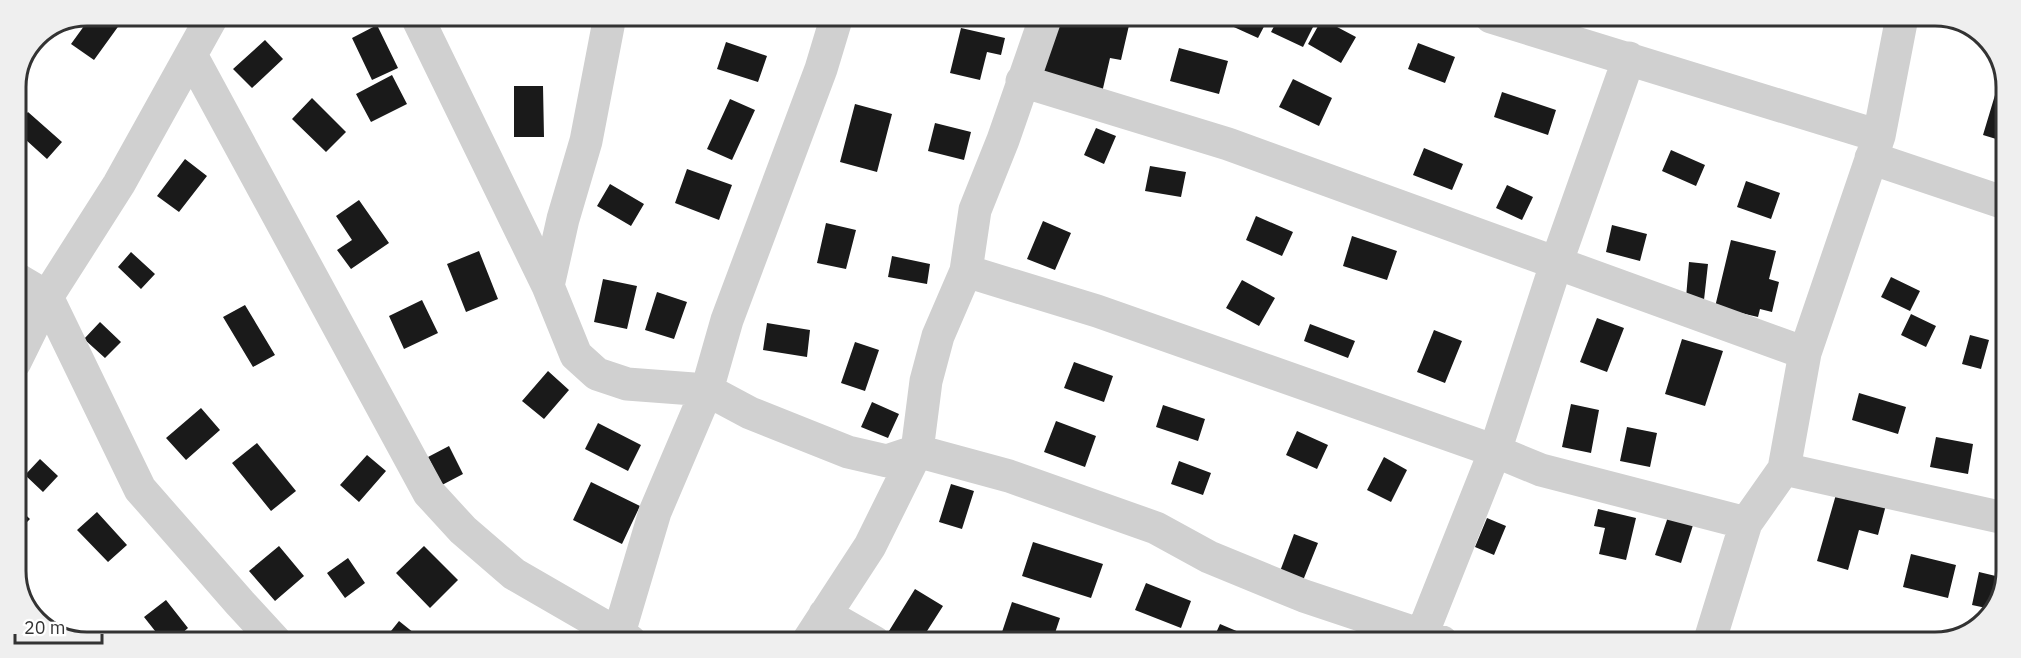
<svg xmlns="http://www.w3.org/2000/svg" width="2021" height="658" viewBox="0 0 2021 658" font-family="'IBM Plex Sans',sans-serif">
	<rect width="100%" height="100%" fill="#fff"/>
	<path fill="#1a1a1a" d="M92,15H106L120,24L94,60L71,44Z
		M522,16H553V22L522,21Z
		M1056,16H1110L1130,21L1121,60L1110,58L1101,97L1040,83Z
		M1228,17H1269L1258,38L1225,23Z
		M1279,17H1318L1303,47L1271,32Z
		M1322,19L1356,37L1341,63L1308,44Z
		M377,25L398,68L372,80L352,38Z
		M961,28L1005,38L1001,55L987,52L980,80L950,73Z
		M265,40L283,59L252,88L233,69Z
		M726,42L767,56L758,82L717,69Z
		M1418,43L1455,57L1445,83L1408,69Z
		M1179,48L1228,61L1219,94L1170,81Z
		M392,75L407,104L371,122L356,94Z
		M1293,79L1332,98L1319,126L1279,107Z
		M514,86H543L544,137H514Z
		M1502,92L1556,110L1548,135L1494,117Z
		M1995,95L2006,99V142L1983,135Z
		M312,98L346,132L326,152L292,119Z
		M730,99L755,110L732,160L707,149Z
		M855,104L892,114L877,172L840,162Z
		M28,112L62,142L47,159L15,130V126Z
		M935,123L971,132L964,160L928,151Z
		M1096,128L1116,136L1104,164L1084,155Z
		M1424,148L1463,164L1452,190L1413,175Z
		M1671,150L1705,165L1696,186L1662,171Z
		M185,159L207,176L179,212L157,196Z
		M1150,166L1186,172L1181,197L1145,191Z
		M687,169L732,185L719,220L675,203Z
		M1746,181L1780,193L1771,219L1737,207Z
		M610,184L644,204L631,226L597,206Z
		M1507,185L1533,197L1522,220L1496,208Z
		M359,200L389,243L351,269L337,250L352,240L336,216Z
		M1256,216L1293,232L1282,256L1246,240Z
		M1043,221L1071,233L1055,270L1027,259Z
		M826,223L856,230L846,269L817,263Z
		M1612,225L1647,234L1640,261L1606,252Z
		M1352,236L1397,251L1387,280L1343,266Z
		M1731,240L1776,251L1769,279L1779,282L1772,312L1760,309L1758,317L1715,307Z
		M479,251L498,299L466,312L447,264Z
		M131,252L155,274L141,289L118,267Z
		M892,256L930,264L927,284L888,277Z
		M1689,262L1708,264L1704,300L1686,298Z
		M1891,277L1920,291L1910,311L1881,297Z
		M603,279L637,286L627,329L594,322Z
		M1242,280L1275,298L1259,326L1226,308Z
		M657,292L687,302L674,339L645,330Z
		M422,300L438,333L404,349L389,316Z
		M245,305L275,355L253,367L223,317Z
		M1911,314L1936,326L1926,347L1901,335Z
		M1597,318L1624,328L1607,372L1580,362Z
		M100,322L121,342L105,358L84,339Z
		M767,323L810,330L807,357L763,350Z
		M1310,324L1355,341L1348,358L1304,341Z
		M1434,330L1462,341L1445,383L1417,372Z
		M1970,335L1989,340L1981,369L1962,364Z
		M1682,339L1723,351L1705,406L1665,394Z
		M855,342L879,350L865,391L841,383Z
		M1074,362L1113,376L1104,402L1064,388Z
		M548,371L569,390L544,419L522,401Z
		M1859,393L1906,407L1898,434L1852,420Z
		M872,402L899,414L888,438L861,427Z
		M1571,404L1599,410L1591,453L1562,447Z
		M1163,405L1205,419L1198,441L1156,427Z
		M201,408L220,430L186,460L166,438Z
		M1056,421L1096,436L1085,467L1044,452Z
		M598,423L641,445L628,471L585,449Z
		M1627,427L1657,433L1650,467L1620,461Z
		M1297,431L1328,445L1317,469L1286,455Z
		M1936,437L1973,444L1968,474L1930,467Z
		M257,443L296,491L271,511L232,463Z
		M449,446L463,474L442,485L428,457Z
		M367,455L386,471L359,502L340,485Z
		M1384,457L1407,470L1391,502L1367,490Z
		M40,459L58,476L43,492L25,475Z
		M1179,461L1211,473L1203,495L1171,484Z
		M591,482L640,506L622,544L573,520Z
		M951,484L974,491L962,529L939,522Z
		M1837,491L1886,505L1878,535L1859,530L1848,570L1817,561Z
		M15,505L30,519L15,534Z
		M1598,509L1636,518L1626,560L1599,554L1605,528L1594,526Z
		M97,512L127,545L108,562L77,530Z
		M1669,514L1694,522L1681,563L1655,555Z
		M1487,518L1506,526L1494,555L1475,547Z
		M1294,534L1318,543L1302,583L1279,574Z
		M1033,542L1103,564L1091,598L1022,576Z
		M279,546L304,576L275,601L249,571Z
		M424,546L458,580L430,608L396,573Z
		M1911,554L1956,565L1948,598L1903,587Z
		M348,558L365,583L345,598L327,573Z
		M1979,572L2004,578L2003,591L1991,609L1972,605Z
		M1146,583L1191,601L1181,628L1135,610Z
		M915,589L943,606L920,642H889L884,639Z
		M166,600L188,628L173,641H163L144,617Z
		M1012,602L1060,618L1052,642H1031L1002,632Z
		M399,621L424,641H383Z
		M1220,624L1253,638L1252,642H1212Z
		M1802,635L1825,642V643H1800Z"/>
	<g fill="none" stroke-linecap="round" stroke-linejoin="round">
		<path stroke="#d0d0d0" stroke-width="33" d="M416,15L548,286L576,355L597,374L627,384L707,390L750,413L848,452L887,461L917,451L1009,476L1156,528L1209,557L1304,596L1442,642
			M1491,17L1879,136
			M191,55L429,493L463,530L514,574L630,641
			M1022,81L1228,144L1805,353
			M1871,158L2005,203
			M966,271L1097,311L1495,451L1541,470L1746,523
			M15,278L47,297L140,489L240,603L275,641
			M548,286L563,219L586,141L610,16
			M15,362L47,297L119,184L213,15
			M1784,469L2004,518
			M825,614L874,642
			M619,633L655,512L707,390L727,320L821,69L837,16
			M808,641L870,546L917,451L926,381L938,336L966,271L975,210L1003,140L1046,16
			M1419,642L1495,451L1556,264L1629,58
			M1709,643L1746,523L1784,469L1805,353L1879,136L1902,17"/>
	</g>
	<path d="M0 0H2021V658H0ZM87 26H1935A61 61 0 0 1 1996 87V571A61 61 0 0 1 1935 632H87A61 61 0 0 1 26 571V87A61 61 0 0 1 87 26Z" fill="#efefef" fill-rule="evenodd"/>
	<path fill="none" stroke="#333" stroke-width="3" d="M87 26H1935A61 61 0 0 1 1996 87V571A61 61 0 0 1 1935 632H87A61 61 0 0 1 26 571V87A61 61 0 0 1 87 26Z"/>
	<path d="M15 634v9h87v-9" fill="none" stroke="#333333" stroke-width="3"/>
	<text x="24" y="634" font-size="18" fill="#333333" stroke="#ffffff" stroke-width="4.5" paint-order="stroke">20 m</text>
</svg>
